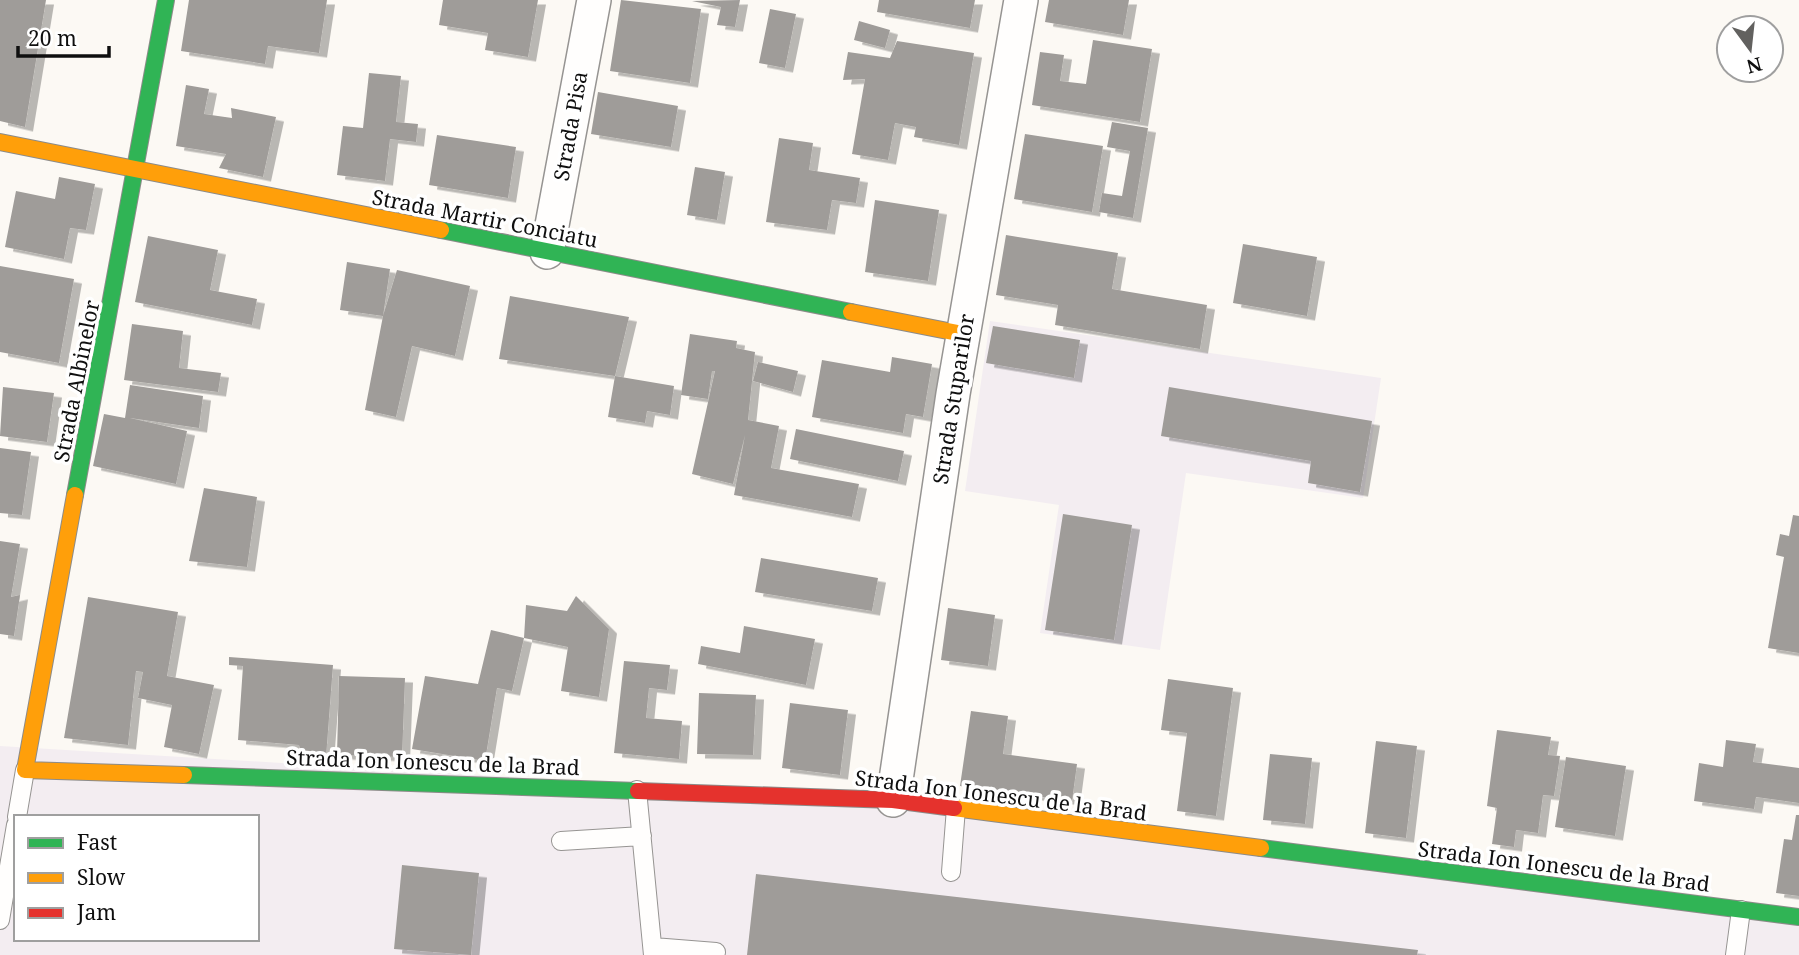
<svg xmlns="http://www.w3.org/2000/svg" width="1799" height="955" viewBox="0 0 1799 955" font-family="'Noto Serif',serif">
	<defs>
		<filter id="shadow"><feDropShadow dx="8" dy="4.5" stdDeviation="0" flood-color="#0004"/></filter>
	</defs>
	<rect width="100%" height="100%" fill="#fcf9f4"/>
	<path fill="#f3edf1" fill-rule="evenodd" d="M990,321L1381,378L1363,498L1186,473L1160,650L1040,633L1059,505L965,491Z
		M0,746L893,800L1799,916V955H0ZM16,817H257V939H16Z"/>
	<path fill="#9f9c99" filter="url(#shadow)" d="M0,0H46L25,127L0,121Z
		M189,0H327L319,53L268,46L265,64L181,51Z
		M443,0H538L528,57L485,50L488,33L439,25Z
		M621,0L701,9L690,83L610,71Z
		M740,0L735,27L717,25L721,7L692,1Z
		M879,0H975L970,28L877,12Z
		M1049,0H1129L1123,35L1045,22Z
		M770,9L796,14L785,68L759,63Z
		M859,21L890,30L885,48L854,40Z
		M1093,40L1152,49L1140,122L1032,105L1040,52L1064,55L1060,81L1086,84Z
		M897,41L974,53L959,145L914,137L916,127L895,123L888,160L852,154L865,79L843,80L848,52L890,58Z
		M369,73L401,76L396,122L418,124L416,142L390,139L385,181L337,175L343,126L363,128Z
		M186,85L209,89L204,114L232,118L231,108L276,117L263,177L219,168L226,154L176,146Z
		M598,92L678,106L671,147L591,134Z
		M1112,122L1148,128L1133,218L1099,212L1102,193L1122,196L1130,151L1107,147Z
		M1025,134L1103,146L1092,212L1014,199Z
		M437,135L516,147L508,198L429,185Z
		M779,138L813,143L809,170L860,178L856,203L832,200L827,230L766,222Z
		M695,167L725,172L717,220L687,215Z
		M59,177L95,184L86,230L70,228L64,259L5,247L16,191L55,199Z
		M875,200L939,210L928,281L865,272Z
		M1006,235L1118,253L1112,289L1207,305L1200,349L1055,325L1058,305L996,295Z
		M148,236L218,250L210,290L257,299L252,325L135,302Z
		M1243,244L1317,257L1307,316L1233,303Z
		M347,262L390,269L383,316L340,310Z
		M0,266L74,279L59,363L0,352Z
		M397,270L470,286L455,356L412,346L396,417L365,410L383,316Z
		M510,296L629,317L615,376L499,359Z
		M132,324L183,331L179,368L221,373L218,392L124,380Z
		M993,326L1080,340L1074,378L986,363Z
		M690,334L737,341L736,348L755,352L748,420L779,426L771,468L859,484L852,517L734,495L745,435L733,484L692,474L715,371H712L708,399L681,395Z
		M892,357L932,364L923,417L906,414L903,433L812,417L822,360L890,372Z
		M758,362L798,371L793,392L753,381Z
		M615,376L674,386L670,415L647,411L645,423L608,417Z
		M130,385L203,396L199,428L130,418L187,431L176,484L93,466L104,414L125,418Z
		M3,387L54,393L47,442L0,436Z
		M1169,387L1372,421L1360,492L1308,483L1311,461L1161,436Z
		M796,429L904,451L898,481L790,459Z
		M0,448L31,452L22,515L0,513Z
		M204,488L257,497L247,567L189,561Z
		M1063,514L1132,525L1114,640L1045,630Z
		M1793,515L1799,516V653L1768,648L1784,557L1776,555L1780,534L1789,536Z
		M0,541L20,544L11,597L20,595L14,636L0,634Z
		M761,558L878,578L872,611L755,592Z
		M576,596L609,629L599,697L561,691L568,647L524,638L526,605L567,611Z
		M88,597L178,612L167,676L214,685L199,754L164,747L172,705L138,698L143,672L136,671L128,745L64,738Z
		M948,608L995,615L988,666L941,660Z
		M744,626L815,639L806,685L698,664L701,646L740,653Z
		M491,630L524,638L512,691L497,688L485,761L412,749L425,676L478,684Z
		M229,657L333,665L326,757L302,755L299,745L238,740L243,666L229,665Z
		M624,661L670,665L667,690L649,688L646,718L682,721L679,759L614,753Z
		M339,676L405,678L402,757L337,755Z
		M1168,679L1233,688L1216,816L1177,811L1187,733L1161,730Z
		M699,693L756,695L753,755L697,754Z
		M790,703L848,710L840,775L782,768Z
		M971,711L1008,716L1003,754L1077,764L1072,801L960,786Z
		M1497,730L1551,737L1548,755L1560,756L1554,796L1543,795L1538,833L1516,830L1514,847L1492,844L1497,808L1487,806Z
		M1726,740L1756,744L1753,762L1799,768V803L1756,797L1754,809L1694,801L1699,763L1723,767Z
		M1376,741L1417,746L1406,838L1365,833Z
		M1270,754L1312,758L1305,824L1263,820Z
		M1566,757L1626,766L1615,836L1555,827Z
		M1796,815H1799V896L1776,893L1784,839L1792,840Z
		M402,865L479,873L471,955L394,949Z
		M756,874L1418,950L1417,955H747Z"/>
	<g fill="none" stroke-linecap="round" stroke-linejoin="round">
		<defs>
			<path id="lane" d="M637,790L653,955
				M17,817L25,770
				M561,841L642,836
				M951,872L956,808
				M0,920L16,825
				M653,947L716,952
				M1735,955L1741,910"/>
			<path id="street" d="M547,252L594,0
				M893,800L953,394L1021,0"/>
			<path id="fast" d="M441,230L851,312
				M75,495L166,0
				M184,775L638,791
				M1261,848L1799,917"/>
			<path id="slow" d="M0,142L441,230
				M851,312L963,334
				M75,495L25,770L184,775
				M954,808L1261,848"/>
			<path id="jam" d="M638,791L893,800L954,808"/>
		</defs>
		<use href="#lane" stroke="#969492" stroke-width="20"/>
		<use href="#street" stroke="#969492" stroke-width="36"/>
		<use href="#fast" stroke="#8c8b89" stroke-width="18"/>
		<use href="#slow" stroke="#8c8b89" stroke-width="18"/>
		<use href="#jam" stroke="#8c8b89" stroke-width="18"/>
		<use href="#lane" stroke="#fffefd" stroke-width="18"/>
		<use href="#street" stroke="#fffefd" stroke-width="33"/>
		<use href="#fast" stroke="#30b455" stroke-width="16"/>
		<use href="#slow" stroke="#ff9f0a" stroke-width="16"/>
		<use href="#jam" stroke="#e5322d" stroke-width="16"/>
	</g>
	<g text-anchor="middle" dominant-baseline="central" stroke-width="7" stroke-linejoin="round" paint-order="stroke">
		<g font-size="21" fill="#0f0f0f" stroke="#fff">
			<text transform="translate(570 126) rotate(-80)">Strada Pisa</text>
			<text transform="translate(485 218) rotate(11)">Strada Martir Conciatu</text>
			<text transform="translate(76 381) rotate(-79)">Strada Albinelor</text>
			<text transform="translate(953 399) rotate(-81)">Strada Stuparilor</text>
			<text transform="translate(433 762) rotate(2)">Strada Ion Ionescu de la Brad</text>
			<text transform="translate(1001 795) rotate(7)">Strada Ion Ionescu de la Brad</text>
			<text transform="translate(1564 866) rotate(7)">Strada Ion Ionescu de la Brad</text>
		</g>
	</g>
	<rect x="14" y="815" width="245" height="126" fill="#ffffff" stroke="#9f9f9f" stroke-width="2"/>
	<rect x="28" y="838" width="35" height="10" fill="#30b455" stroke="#9f9f9f" stroke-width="2"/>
	<text x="77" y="850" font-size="21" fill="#0f0f0f">Fast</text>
	<rect x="28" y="873" width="35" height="10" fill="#ff9f0a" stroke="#9f9f9f" stroke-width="2"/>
	<text x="77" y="885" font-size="21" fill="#0f0f0f">Slow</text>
	<rect x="28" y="908" width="35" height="10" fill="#e5322d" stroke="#9f9f9f" stroke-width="2"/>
	<text x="77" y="920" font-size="21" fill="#0f0f0f">Jam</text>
	<g transform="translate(1750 49) rotate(165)"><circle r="33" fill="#ffffff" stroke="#9f9f9f" stroke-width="2"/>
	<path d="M0-5L12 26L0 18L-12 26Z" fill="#62615f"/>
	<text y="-10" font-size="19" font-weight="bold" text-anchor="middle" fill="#0f0f0f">N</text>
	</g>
	<path d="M18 46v10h91v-10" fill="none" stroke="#0f0f0f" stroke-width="3.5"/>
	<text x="28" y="46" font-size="21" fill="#0f0f0f" stroke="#ffffff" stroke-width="5" paint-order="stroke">20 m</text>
</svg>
